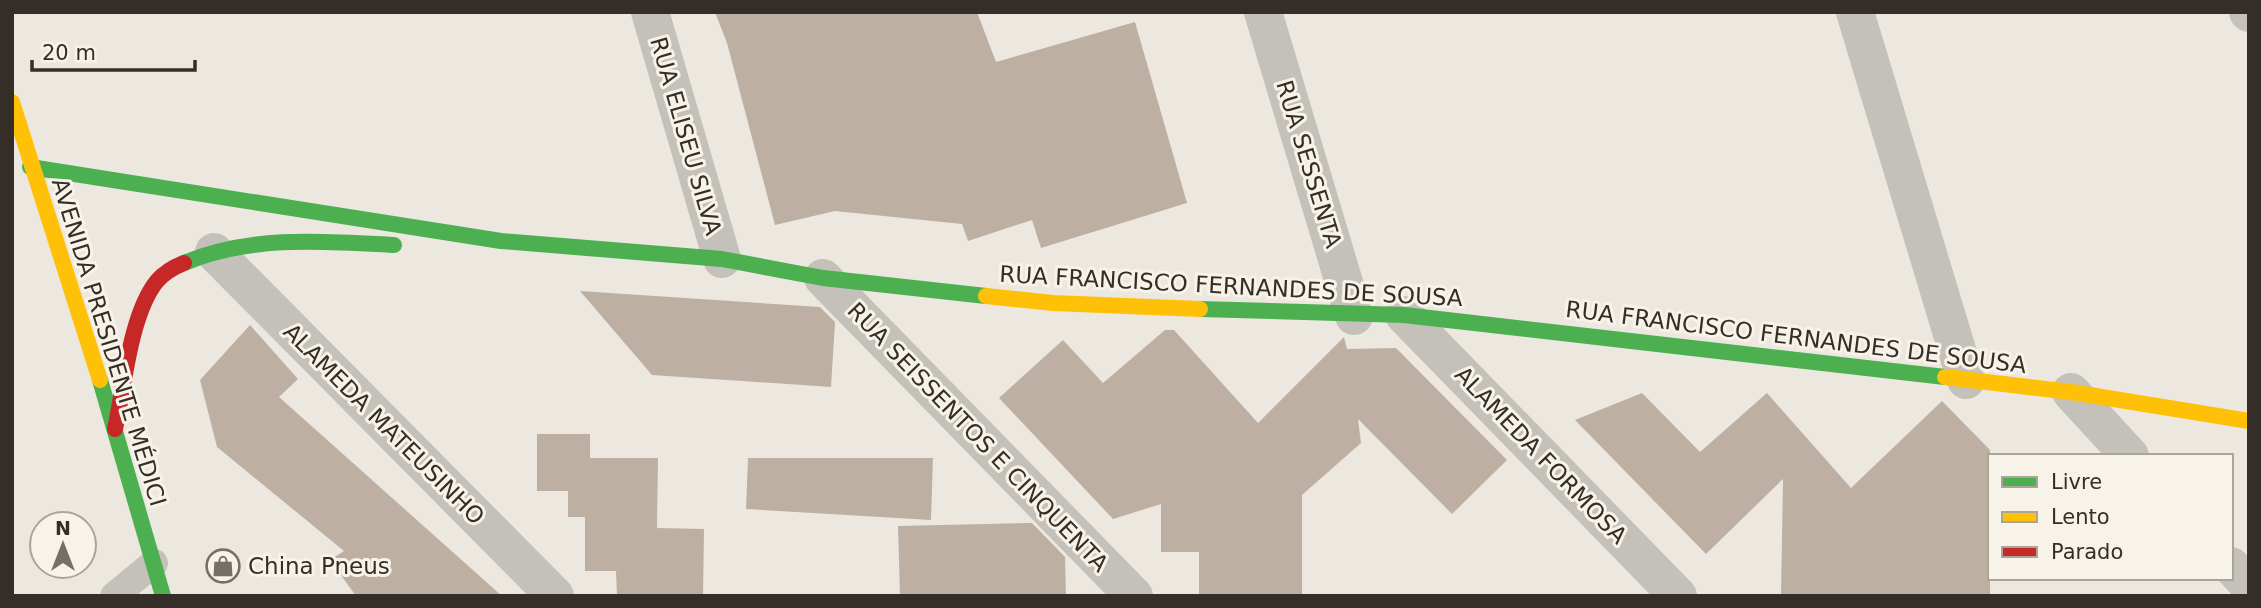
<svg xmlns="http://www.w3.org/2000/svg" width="2261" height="608" viewBox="0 0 2261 608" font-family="'DejaVu Sans',sans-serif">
	<rect width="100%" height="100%" fill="#ece8e0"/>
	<path fill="#beafa3" d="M715,12H977L996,62L1135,22L1187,203L1041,248L1032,220L968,241L962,224L835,211L775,225L727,43Z
		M580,291L820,307L835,322L831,387L652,375Z
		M250,325L298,379L279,397L502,596H356L330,560L344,551L217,447L200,380Z
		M1165,330H1174L1258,423L1344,337L1347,349L1396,348L1507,460L1452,514L1358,419L1361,443L1302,495V596H1199V552H1161V504L1113,519L999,398L1063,340L1103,383Z
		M1642,393L1700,452L1767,393L1851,488L1942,401L1990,450V596H1781L1783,479L1706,554L1575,420Z
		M537,434H590V458H658L657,528L704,529L703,596H617L616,571H585V517H568V491H537Z
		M748,458H933L931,520L746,509Z
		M1032,523L1065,557L1066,596H900L898,526Z"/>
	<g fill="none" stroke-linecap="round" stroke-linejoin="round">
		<path stroke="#c4c0ba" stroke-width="28" d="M114,596L154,563"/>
		<path stroke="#c4c0ba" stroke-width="38" d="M650,12L722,259
			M1263,12L1354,316
			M1855,12L1966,380
			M2248,12L2249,13
			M214,252L555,596
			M823,278L1134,596
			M1404,315L1678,596
			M2071,392L2130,456
			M2231,566L2249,585"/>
		<path stroke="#4caf50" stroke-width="16" d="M30,167L501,241L722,259L823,278L986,296
			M184,263C251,235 323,241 394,245
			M1200,309L1404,315L1945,377
			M100,380L163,596"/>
		<path stroke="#ffc107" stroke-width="16" d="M12,102L100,380
			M986,296L1053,303L1200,309
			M1945,377L2071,392L2249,421"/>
		<path stroke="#c62828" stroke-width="16" d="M115,429C124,388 130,314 157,281C164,273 174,267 184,263"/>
	</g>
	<defs>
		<symbol id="shop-ring" viewBox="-11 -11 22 22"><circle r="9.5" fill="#f8f3e8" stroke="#756f68" stroke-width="1.5"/><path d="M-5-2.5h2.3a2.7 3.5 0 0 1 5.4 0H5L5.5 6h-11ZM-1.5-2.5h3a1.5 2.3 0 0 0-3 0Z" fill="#756f68"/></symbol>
	</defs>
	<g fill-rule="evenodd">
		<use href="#shop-ring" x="204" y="547" width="38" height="38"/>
	</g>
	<g text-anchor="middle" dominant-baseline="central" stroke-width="6" stroke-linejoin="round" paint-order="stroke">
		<g font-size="23" fill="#352e28" stroke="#f8f3e8">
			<text transform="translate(686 136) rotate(74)">RUA ELISEU SILVA</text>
			<text transform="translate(1309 164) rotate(73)">RUA SESSENTA</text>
			<text transform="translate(1231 286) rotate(3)">RUA FRANCISCO FERNANDES DE SOUSA</text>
			<text transform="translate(1796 337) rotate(7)">RUA FRANCISCO FERNANDES DE SOUSA</text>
			<text transform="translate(109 342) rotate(73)">AVENIDA PRESIDENTE MÉDICI</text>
			<text transform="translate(384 424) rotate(45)">ALAMEDA MATEUSINHO</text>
			<text transform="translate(978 437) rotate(46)">RUA SEISSENTOS E CINQUENTA</text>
			<text transform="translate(1541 455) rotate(46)">ALAMEDA FORMOSA</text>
		</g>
		<g font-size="23" fill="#352e28" stroke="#f8f3e8" text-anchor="start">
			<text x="248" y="566">China Pneus</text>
		</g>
	</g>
	<rect width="2261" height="608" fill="none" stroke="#352e28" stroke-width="28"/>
	<rect x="1988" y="454" width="245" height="126" fill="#f8f3e8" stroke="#aaa49b" stroke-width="2"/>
	<rect x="2002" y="477" width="35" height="10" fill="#4caf50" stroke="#aaa49b" stroke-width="2"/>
	<text x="2051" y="489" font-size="21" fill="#352e28">Livre</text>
	<rect x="2002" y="512" width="35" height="10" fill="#ffc107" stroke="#aaa49b" stroke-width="2"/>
	<text x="2051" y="524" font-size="21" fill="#352e28">Lento</text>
	<rect x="2002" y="547" width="35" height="10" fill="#c62828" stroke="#aaa49b" stroke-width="2"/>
	<text x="2051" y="559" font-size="21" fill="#352e28">Parado</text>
	<g transform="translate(63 545)"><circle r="33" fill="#f8f3e8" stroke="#aaa49b" stroke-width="2"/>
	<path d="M0-5L12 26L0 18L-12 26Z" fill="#756f68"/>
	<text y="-10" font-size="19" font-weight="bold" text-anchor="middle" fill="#352e28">N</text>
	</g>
	<path d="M32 60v10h163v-10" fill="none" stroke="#352e28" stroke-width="3.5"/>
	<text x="42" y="60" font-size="21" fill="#352e28" stroke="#f8f3e8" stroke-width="5" paint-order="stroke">20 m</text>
</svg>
